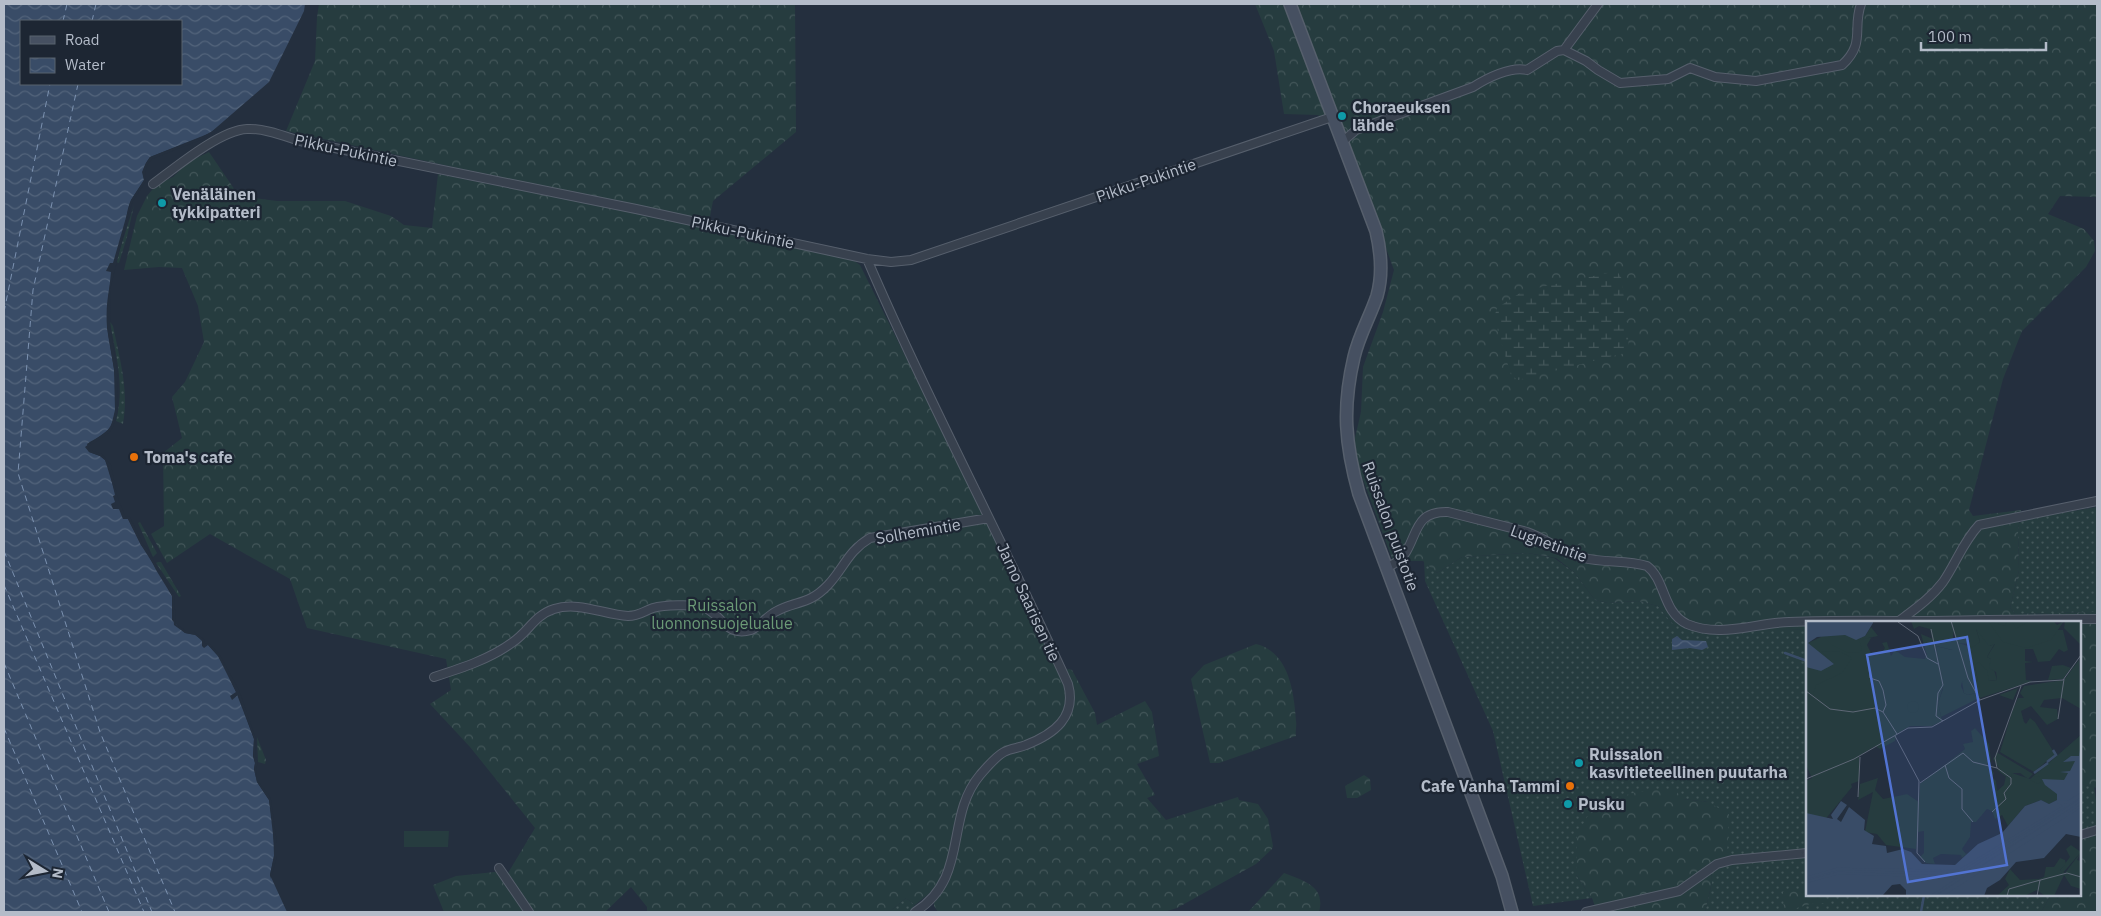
<svg xmlns="http://www.w3.org/2000/svg" width="2101" height="916" viewBox="0 0 2101 916" font-family="'IBM Plex Sans',sans-serif">
	<defs>
		<pattern id="grass-dots" width="8" height="8" patternUnits="userSpaceOnUse" patternTransform="scale(1.25)"><rect width="8" height="8" fill="#263c3f"/><path d="M2 2h.1M6 6h.1" fill="none" stroke="#435659" stroke-width="1.8" stroke-linecap="round"/></pattern>
		<pattern id="forest-crowns" width="20" height="18" patternUnits="userSpaceOnUse" patternTransform="scale(1.25)"><rect width="20" height="18" fill="#263c3f"/><path d="M2 6a3 3 0 1 1 6 0M12 15a3 3 0 1 1 6 0" fill="none" stroke="#435659"/></pattern>
		<pattern id="wetland-marsh" width="20" height="14" patternUnits="userSpaceOnUse" patternTransform="scale(1.25)"><rect width="20" height="14" fill="#263c3f"/><path d="M1 5h8M5 5V1M11 12h8M15 12V8" fill="none" stroke="#435659"/></pattern>
		<pattern id="water-waves" width="16" height="10" patternUnits="userSpaceOnUse" patternTransform="scale(1.25)"><rect width="16" height="10" fill="#394c67"/><path d="M0 5q4-4 8 0t8 0" fill="none" stroke="#53647b"/></pattern>
	</defs>
	<rect width="100%" height="100%" fill="#242f3e"/>
	<path fill="url(#grass-dots)" d="M134,205L127,237L119,263L116,262Z
		M110,322L113,326C120,360 129,390 123,424L116,421C125,385 116,357 110,322Z
		M2097,507V612L2015,614L2010,608L2019,570L2018,531L2019,523L2026,519Z
		M1528,553L1554,558L1574,572L1595,600L1608,603L1638,601L1658,606L1673,624L1780,630L1807,629V895H2051L2041,912H1705L1712,882L1708,802L1683,799L1576,875L1592,898L1533,906L1493,731L1425,581L1424,561L1437,573L1462,557Z
		M2080,784L2094,787L2097,807V842H2091L2083,831H2080Z
		M906,898L915,905L909,912H889Z"/>
	<path fill="url(#forest-crowns)" d="M319,4H795L796,132L713,201L709,222L286,131L315,61L317,17Z
		M1255,4H2097V197L2060,196L2048,214L2084,229L2094,241L2095,251L2086,267L2022,331L2003,379L1969,510L1973,516L2021,510L2018,531L2019,570L2010,608L2015,614L2097,612V788L2080,784V622H1807V629L1717,634L1683,628L1673,624L1658,606L1638,601L1608,603L1595,600L1574,572L1556,558L1528,553L1462,557L1437,573L1423,561H1393L1358,466L1354,442L1361,412L1363,367L1383,312L1394,270L1347,143L1318,115L1284,114L1274,51Z
		M209,152L239,196L277,201H345L391,216L404,225L432,228L438,174L570,200L849,257L860,265L1062,671L1069,669L1072,670L1095,713L1097,725L1145,701L1152,712L1159,756L1137,764L1155,795L1147,798L1166,820L1238,797L1239,800L1258,804L1268,819L1273,846L1272,849L1256,864L1177,908L1164,912H938L934,906V898L931,892L915,905L906,898L889,912H647V907L631,887L605,912H444L433,885L456,876L504,871L508,873L535,828L470,747L430,704L451,690L446,659L307,628L290,579L210,534L167,563L151,534L164,526L163,453L182,438L172,397L185,382L204,342L198,306L182,268L159,267L124,270L137,216L147,196L156,185L173,177L188,162Z
		M140,522L157,553L153,557L138,523Z
		M158,562H161L181,596L179,597L156,563Z
		M1256,644C1289,652 1294,692 1296,721C1297,726 1295,731 1296,736L1219,763H1210L1191,679L1204,665Z
		M257,737L266,760L265,764L258,762Z
		M1364,775L1370,779L1371,790L1357,798H1347L1345,786Z
		M1656,789H1674L1683,799L1708,802L1729,814L1727,855L1711,863L1712,882L1705,912H1597L1592,898L1576,875L1577,836L1587,817L1605,802L1633,793Z
		M2083,830L2088,838L2097,835V912H2041L2051,895H2080V831Z
		M1284,873C1304,881 1326,886 1319,912H1248Z
		M1807,888V895H1825L1828,903L1810,904L1784,912L1783,892Z"/>
	<path fill="url(#wetland-marsh)" d="M1617,271L1622,279L1629,348L1625,353L1518,380L1511,375L1494,318L1497,308L1523,291Z"/>
	<path fill="#263c3f" d="M404,831H449L448,847H404Z"/>
	<path fill="url(#water-waves)" fill-rule="evenodd" d="M4,4H305L304,11L269,82L210,133L150,157C144,165 142,170 144,180C140,187 135,193 131,200C127,208 127,216 125,225C117,260 104,291 107,327C110,355 124,398 111,425C106,435 95,438 87,444L89,452L100,456L105,460L123,518L128,519L141,545L147,552L156,570L172,596V620L185,633L195,635L203,641L202,645H208L218,656L226,670L236,692L254,739L253,756L255,763L254,769L257,782L269,800L273,827L274,856L270,875L287,912H4ZM21,21H181V84H21Z
		M1677,636L1682,640L1706,641L1708,647L1702,650L1690,648L1672,650V639Z"/>
	<path fill="#242f3e" d="M216,129L218,130L203,139L152,159L148,164L145,172L146,181L133,201L129,212L111,286L110,327L117,369L118,411L113,427L109,433L88,447L90,450L102,454L111,465L117,495L125,516L130,517L143,544L149,551L158,569L174,595L176,624L186,631H193L205,640L204,644L208,643L210,644L220,655L239,690L256,739L255,755L258,762L256,770L257,780L269,795L271,800L277,843V856L271,879L270,875L274,856V843L269,800L257,782L254,769L255,763L253,756L254,739L238,695L232,700L230,696L236,692L218,656L208,645L204,648L202,646V641L196,635L185,633L174,625L172,596L166,584L141,545L128,519H123L119,509H113L111,504L115,502L113,496L115,495L108,466L105,460L100,456L89,452L85,447L107,431L111,427L115,410L114,369L107,327V312L111,272L106,271L110,263H113L131,200L144,180L142,172L146,163L150,157L202,137Z"/>
	<g fill="none" stroke-linecap="round" stroke-linejoin="round">
		<path stroke="#394c67" stroke-width="2.5" d="M1785,653L1807,661
			M1921,912L1924,895"/>
		<path stroke="#7c92b1" stroke-width="1" stroke-dasharray="6 5" stroke-linecap="butt" d="M63,21L67,4
			M92,21L96,4
			M78,84L33,290L18,473L100,732L175,912
			M4,312L50,84
			M4,551L152,912
			M4,585L144,912
			M4,663L109,912
			M4,728L82,912"/>
		<defs>
			<path id="street" d="M1564,50L1586,61L1598,70L1620,83L1668,79L1690,68L1715,77L1756,81L1842,65C1866,43 1852,29 1861,4
				M1342,142L1356,130L1473,87C1487,78 1511,66 1527,70L1557,51L1564,50L1598,4
				M153,184C175,168 220,130 247,129C264,128 284,136 300,141L636,209L867,259L891,262L911,260L1332,117
				M867,259C929,403 1003,541 1068,684C1077,717 1054,734 1026,745C1019,748 1011,748 1004,752C995,757 987,767 980,775C944,818 970,877 915,912
				M1387,567C1395,564 1402,559 1406,552C1418,532 1416,511 1448,512L1527,532C1547,539 1563,553 1584,558C1605,563 1627,560 1647,566C1666,580 1662,612 1687,624C1720,638 1755,623 1789,622C1836,620 1883,621 1930,621C1986,620 2041,619 2097,619
				M1899,621C1915,609 1931,598 1943,582C1956,563 1963,542 1979,525L2097,501
				M434,677C462,668 490,659 513,642C528,632 535,615 554,609C578,601 605,615 628,616C639,616 644,611 653,608C664,605 692,604 702,607C722,612 724,638 751,630C759,627 766,617 775,612C796,600 808,606 828,585C844,568 848,551 870,538L989,518
				M2080,835L2097,830
				M499,868L529,912
				M1586,912L1679,891L1717,864L1732,860L1807,853"/>
			<path id="secondary" d="M1290,4L1376,231C1381,252 1383,275 1377,296C1370,317 1359,335 1354,357C1342,408 1345,444 1359,494L1502,876L1512,912"/>
		</defs>
		<use href="#street" stroke="#565f6c" stroke-width="10"/>
		<use href="#secondary" stroke="#565f6c" stroke-width="14"/>
		<use href="#street" stroke="#38414e" stroke-width="8"/>
		<use href="#secondary" stroke="#465061" stroke-width="11"/>
	</g>
	<g fill="#0f9aa8" stroke="#1d2633" stroke-width="2">
		<circle cx="1342" cy="116" r="5"/>
		<circle cx="162" cy="203" r="5"/>
		<circle cx="1579" cy="763" r="5"/>
		<circle cx="1568" cy="804" r="5"/>
	</g>
	<g fill="#e8710a" stroke="#1d2633" stroke-width="2">
		<circle cx="134" cy="457" r="5"/>
		<circle cx="1570" cy="786" r="5"/>
	</g>
	<g text-anchor="middle" dominant-baseline="central" stroke-width="4.5" stroke-linejoin="round" paint-order="stroke">
		<g font-size="16" font-weight="bold" fill="#b4bcc9" stroke="#1d2633" text-anchor="start">
			<text x="1352" y="107">Choraeuksen<tspan x="1352" dy="18">lähde</tspan></text>
			<text x="172" y="194">Venäläinen<tspan x="172" dy="18">tykkipatteri</tspan></text>
			<text x="144" y="457">Toma's cafe</text>
			<text x="1589" y="754">Ruissalon<tspan x="1589" dy="18">kasvitieteellinen puutarha</tspan></text>
			<text x="1560" y="786" text-anchor="end">Cafe Vanha Tammi</text>
			<text x="1578" y="804">Pusku</text>
		</g>
		<g font-size="16" fill="#b4bcc9" stroke="#1d2633">
			<text transform="translate(346 150) rotate(12)">Pikku-Pukintie</text>
			<text transform="translate(1146 180) rotate(-19)">Pikku-Pukintie</text>
			<text transform="translate(743 232) rotate(12)">Pikku-Pukintie</text>
			<text transform="translate(1391 526) rotate(70)">Ruissalon puistotie</text>
			<text transform="translate(918 531) rotate(-10)">Solhemintie</text>
			<text transform="translate(1549 543) rotate(20)">Lugnetintie</text>
			<text transform="translate(1029 602) rotate(65)">Jarno Saarisen tie</text>
		</g>
		<g font-size="16" fill="#6b9a76" stroke="#1d2633">
			<text x="722" y="605">Ruissalon<tspan x="722" dy="18">luonnonsuojelualue</tspan></text>
		</g>
	</g>
	<g transform="translate(1806 621)">
		<rect width="275" height="275" fill="#242f3e"/>
		<path d="M173,7L184,25L189,22L181,36L185,38L191,59L183,60L169,45L172,60L156,61L155,65L158,72L162,74L169,72L171,78L135,96L132,82L137,68L130,25L146,29L147,19L153,17V22L162,25L174,21L170,8ZM115,13L127,18L129,32H120ZM192,131V132L227,153L222,158L214,152H207L205,157L199,155L191,149L193,147L187,138ZM265,224L275,231L256,253L254,249L264,236L260,228Z" fill="#263c3f"/>
		<path d="M105,0H248L251,9H257L262,29L258,31L253,28L244,40L232,41L227,28H219V40L227,41L219,42L220,59L227,60L174,77L169,72L162,74L158,72L156,61L161,58L172,60L169,45L172,41L181,49L183,60L191,59L190,51L183,47L185,38L181,36L189,23L183,25L170,8L174,21L164,28L162,23L152,22L147,11V29L130,25L138,63L132,82L136,100L126,105H104L91,113L89,120L74,128L69,125L53,135V160L45,163L46,166L17,201L0,206V160L6,157L0,144L2,22L15,16V12L53,5L58,17H65L61,24L65,32L77,30L79,27L76,22L81,21L85,35L89,29L99,36L119,38L121,32H129L124,8L113,5L108,8ZM259,0H275V24L258,7ZM273,39L275,88L256,77L238,79L234,86L251,88L252,98L241,104L225,85L215,90L218,101L220,103L224,97L229,101L249,133L228,151L194,131L207,88L212,77H218L214,72L218,65L258,59ZM257,44L265,47L257,58L242,59L246,45ZM212,67L207,79L193,74ZM169,107L183,123L185,140L181,143L188,152L186,156L190,160L191,170L198,164L200,155L205,156L206,152L224,158L275,114V139L251,173V179L243,183L235,179L219,185L202,205L196,194L189,198L186,190L181,188L170,201H165L164,216L156,228L160,233L163,231L156,237L155,234L135,233L127,237L129,243L120,242L114,236L118,232V210L112,211L110,228L80,224L71,213L59,211L67,171L52,179L54,163L72,157L69,169L77,178L101,173L113,181L114,163L159,128L157,123L167,121L165,110ZM275,231L271,239L275,240V268L265,265L258,254L248,275H239L231,269L218,275H191L203,264L199,258L204,248L214,259L233,258L238,256L240,246H248L254,237L259,239L260,243L254,249L259,252Z" fill="#263c3f"/>
		<path d="M182,0L199,5L201,0H206L210,8L223,0H247L251,4L258,0L245,19L220,27L197,21ZM65,6L72,15L53,19L56,28L54,31L42,32L26,24L18,16L40,14L50,19L59,15ZM15,30L35,31L46,37L36,52L10,64L7,74L0,68V46L15,50L28,43ZM101 86a6 6 0 1 1 12 0a6 6 0 1 1-12 0ZM275,114L274,136H263L257,141L269,140L264,150L259,151L262,153L258,159L235,160L233,163L224,159L228,155L234,156L231,153Z" fill="#263c3f"/>
		<path d="M0,0H67V2L59,15L50,19L39,14L11,16L2,22L28,43L15,50L0,46ZM275,123V216L260,213L238,237L210,241L194,259L181,267L178,275H100V269L94,263L86,264L77,274L0,275V192L27,198L25,194L35,180L41,184L31,198L35,201L43,186L59,199L58,209L68,215L66,223L80,225L81,232L97,228L105,231L116,243L149,244L172,223L196,212L219,185L235,179L243,183L251,179V173L239,164L236,158L258,159L262,152L254,151L264,150L269,140L257,141L265,135H273Z" fill="#394c67"/>
		<path fill="none" stroke="#394c67" stroke-width="2.5" d="M241,141L250,134L247,129M228,152L242,142M261,185L252,181H262L275,173M0,257L31,248L153,250L275,175M0,261L32,252L153,256L275,179M126,275L197,229M132,275L275,182M135,275L275,185"/>
		<path fill="none" stroke="#5e6776" stroke-width="1" d="M145,0L162,57L174,79M92,1L112,15L121,37L132,43M125,8L137,64L132,72L130,95L137,100M63,46L64,57L73,60L77,69L80,84L77,91M0,70L24,88L47,91L69,87L77,91L91,113M252,98L258,58M89,115L113,160L111,232L119,241M139,144L143,157L156,168V188L167,201M0,158L48,138L102,107L126,106L174,79L224,61L257,59L275,34M114,162L157,132L167,141L191,147M52,176L54,136M186,191L200,178L198,172L205,163V157L191,147L189,137L215,65M201,275L203,268L227,261L261,252L275,256M231,275L234,259"/>
		<path fill="#5274d3" fill-opacity="0.15" stroke="#5274d3" stroke-width="2.5" d="M161,16L201,244L102,261L61,34Z"/>
		<rect width="275" height="275" fill="none" stroke="#b4bcc9" stroke-width="2.5"/>
	</g>
	<rect width="2101" height="916" fill="none" stroke="#b4bcc9" stroke-width="10"/>
	<rect x="20" y="20" width="162" height="65" fill="#1d2633" stroke="#59626f"/>
	<rect x="30" y="36" width="25" height="8" fill="#465061" stroke="#59626f"/>
	<text x="65" y="45" font-size="15" fill="#b4bcc9">Road</text>
	<rect x="30" y="58" width="25" height="15" fill="url(#water-waves)" stroke="#59626f"/>
	<text x="65" y="70" font-size="15" fill="#b4bcc9">Water</text>
	<g transform="translate(45 871) rotate(100)" stroke="#1d2633" stroke-width="4" paint-order="stroke">
	<path d="M0-4L9 19L0 12L-9 19Z" fill="#b4bcc9"/>
	<text y="-8" font-size="14" font-weight="bold" text-anchor="middle" fill="#b4bcc9">N</text>
	</g>
	<path d="M1921 42v8h125v-8" fill="none" stroke="#b4bcc9" stroke-width="2.5"/>
	<text x="1928" y="42" font-size="15" fill="#b4bcc9" stroke="#1d2633" stroke-width="4" paint-order="stroke">100 m</text>
</svg>
